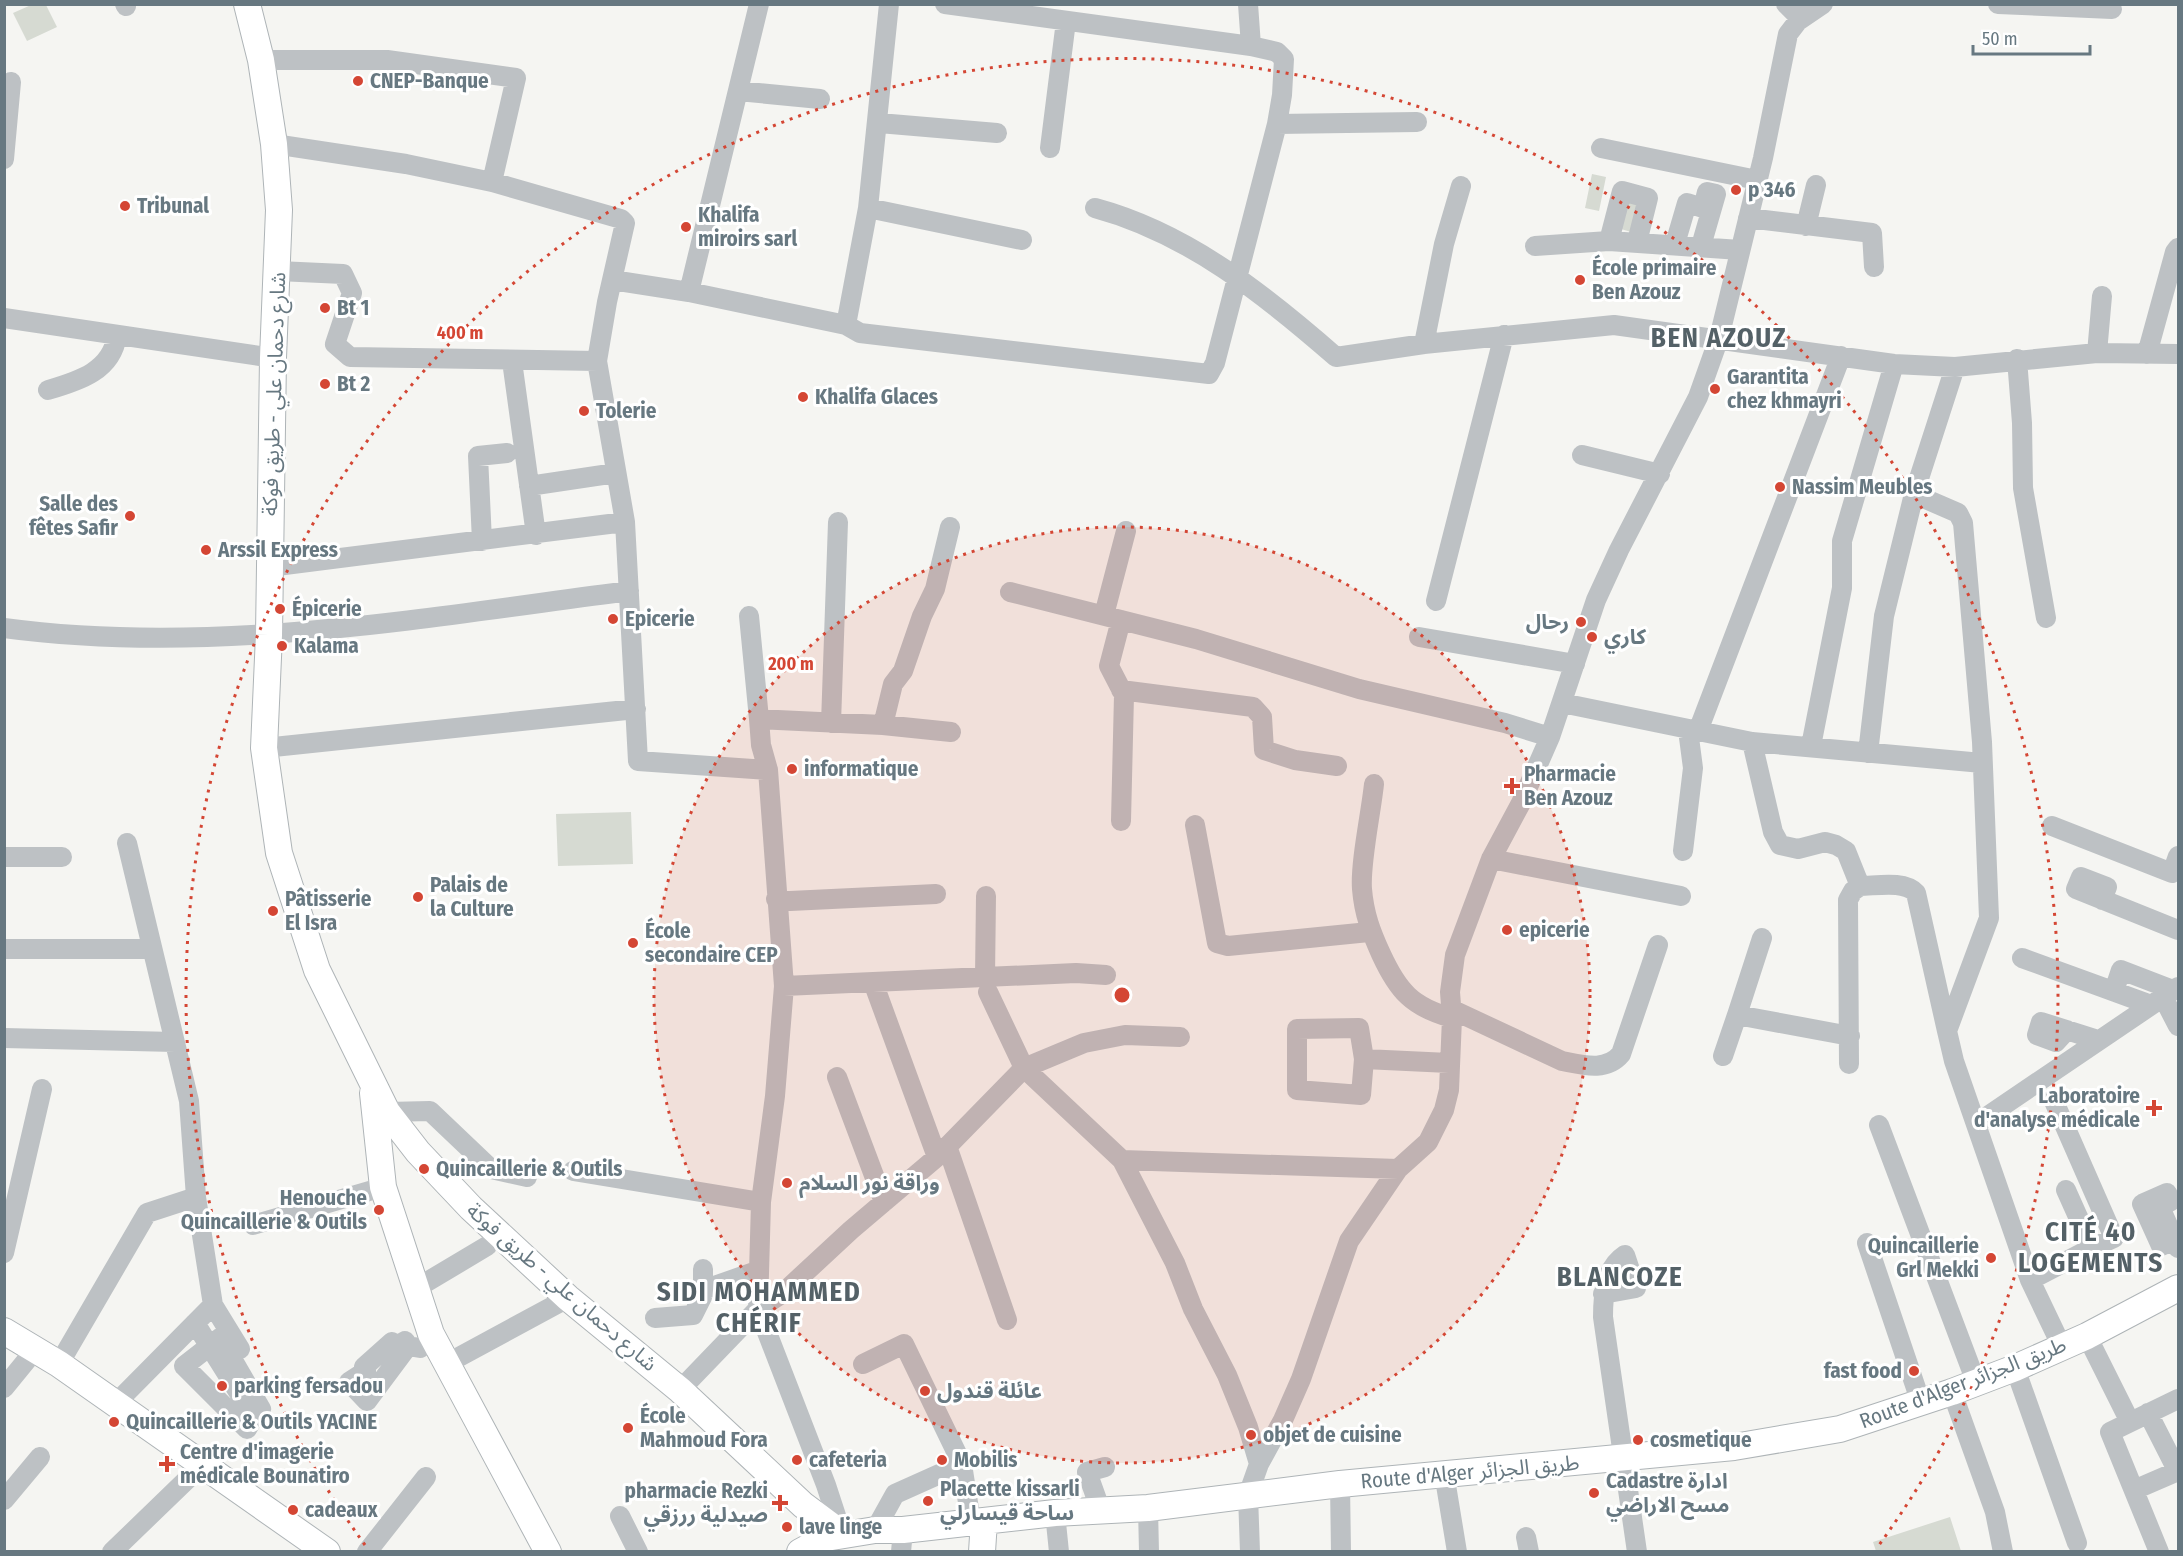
<svg xmlns="http://www.w3.org/2000/svg" width="2183" height="1556" viewBox="0 0 2183 1556" font-family="'Fira Sans Condensed','Noto Sans Arabic',sans-serif">
	<rect width="100%" height="100%" fill="#f5f5f2"/>
	<path fill="#d6dad2" d="M31,5H46L57,27L27,41L13,13Z
		M1592,174L1606,177L1599,211L1585,208Z
		M1639,201L1631,232L1621,229L1626,203Z
		M631,812L633,864L558,866L556,814Z
		M1950,1517L1961,1551H1876L1873,1542Z"/>
	<g fill="none" stroke-linecap="round" stroke-linejoin="round">
		<defs>
			<path id="major" d="M247,4L261,60L274,144L279,210L273,358L269,635L264,748L279,853L317,970L387,1112L418,1152L471,1208L568,1298L680,1390L803,1505L842,1534
				M373,1093L383,1187L431,1334L548,1552
				M4,1331L59,1364L327,1552
				M800,1552L826,1538L875,1530H903L1055,1513L1148,1508L1340,1484L1734,1447L1840,1429L1952,1392L2015,1368L2087,1336L2178,1288
				M982,1552L984,1521"/>
		</defs>
		<use href="#major" stroke="#aeb4b7" stroke-width="28"/>
		<path stroke="#bdc1c4" stroke-width="20" d="M125,4L126,6
			M945,4L1251,46L1248,4
			M1786,4L1801,19
			M1998,4L2112,9
			M1251,46L1277,52L1284,59L1282,95L1277,124
			M261,60H387L516,78L492,182
			M738,91L820,99
			M879,123L997,133
			M274,144L406,164L492,182L621,219L625,223L607,302L597,361L625,522L638,761L768,770
			M1050,148L1066,21
			M1601,148L1757,180
			M4,159L11,82
			M868,208L1022,240
			M1095,208C1188,233 1265,295 1336,357L1424,344L1614,325L1894,364L1955,367L2097,353L2178,354
			M1748,218L1872,233L1874,267
			M1806,226L1816,185
			M1609,241L1622,191L1648,198L1637,242
			M1675,244L1687,203L1703,208L1707,192L1716,194L1701,246
			M1535,246L1609,241L1740,250
			M278,271L343,274L352,293L335,344L350,357L597,361
			M612,280L689,292L846,325L860,333L1209,374L1215,363L1277,124L1417,122
			M689,292L759,4
			M4,318L273,358
			M846,325L868,208L889,4
			M1424,344L1444,244L1461,186
			M2097,353L2102,296
			M2147,354L2175,252L2178,248
			M2017,359L2022,423L2023,488L2046,618
			M512,361L536,535
			M1955,367L1914,494L1958,513L1963,523L1982,742L1989,918L1947,1031L1954,1061L2030,1280L2062,1347
			M48,390C79,381 112,371 117,335
			M1582,455L1660,474
			M529,486L616,473
			M482,541L478,456L507,453
			M269,567L625,522
			M1010,592L1196,639L1359,689L1505,723L1550,737
			M1436,601L1504,335
			M1104,615L1126,531
			M749,616L759,719
			M1121,620L1109,666L1124,695L1121,821
			M4,628C213,656 422,618 629,591
			M1419,637L1575,664
			M1121,690L1253,707L1262,717L1264,750L1295,760L1337,766
			M1562,703L1752,742L1982,763
			M831,723L838,522
			M883,725L893,684L903,671L922,616L935,589L950,527
			M1698,731L1841,356
			M1752,742L1773,832L1780,845L1798,849L1825,842L1836,845L1846,851L1860,886L1853,891L1848,900L1849,1064
			M1811,746L1842,588V541L1894,364
			M264,748L636,709
			M1868,753L1884,616L1914,494
			M1374,784C1371,813 1360,863 1362,889C1364,914 1371,932 1381,954C1398,991 1412,1007 1452,1018
			M1195,825L1217,943L1228,946L1369,932
			M2052,826L2172,873L2178,856
			M1683,851L1693,768L1688,730
			M4,857H62
			M1491,859L1681,896
			M1860,886C1876,886 1904,880 1916,893L1947,1031
			M776,899L790,901L936,894
			M2102,900L2107,887L2081,877L2076,889L2178,930
			M4,949H152
			M2022,958L2151,1005
			M985,977L986,896
			M873,982L937,1157
			M784,986L1076,973L1106,975
			M2114,991L2121,970L2173,990
			M988,992L1024,1068L1122,1160L1175,1263L1193,1309L1227,1375L1248,1427L1259,1464L1248,1495L1250,1552
			M2163,997L2178,1026
			M1451,1009L1562,1061C1583,1065 1606,1072 1621,1054L1658,945
			M1737,1015L1762,938
			M1359,1028L1364,1059L1361,1095L1297,1090V1029Z
			M2067,1030L2056,1042L2037,1035L2041,1022L2098,1040
			M4,1038L175,1042
			M1723,1056L1737,1015L1850,1036
			M1364,1059L1449,1063
			M837,1077L884,1202
			M2053,1099L2114,1238L2092,1248
			M387,1112L430,1111L491,1169L527,1177
			M1976,1124L2178,987
			M1879,1125L1976,1382
			M947,1146L1007,1320
			M1122,1160L1398,1169
			M573,1171L761,1202
			M253,1225L383,1187
			M2175,1240L2161,1246L2142,1204L2167,1193L2171,1201L2160,1207L2178,1248
			M1867,1243L1921,1403
			M4,1253L42,1089
			M2030,1280L2092,1248L2066,1190
			M415,1289L487,1246
			M703,1290V1269
			M1603,1294L1636,1288L1625,1255C1605,1268 1603,1295 1603,1317L1637,1552
			M213,1305L240,1349
			M655,1318L693,1315L702,1297L703,1290L757,1271
			M195,1323L254,1417L261,1409L220,1338L184,1366L247,1429L254,1417
			M2087,1336L2130,1422
			M408,1346L405,1341L398,1346L392,1342L364,1367L366,1371L349,1382L367,1401L408,1346L420,1348L434,1339
			M59,1364L147,1213L196,1197
			M446,1364L568,1298
			M863,1364L904,1344L962,1464
			M2015,1368L2077,1543
			M4,1388L35,1350
			M680,1390L758,1309L783,1293L851,1230L937,1157L1024,1068L1084,1043L1125,1035L1180,1037
			M1952,1392L1995,1512L2003,1552
			M116,1403L213,1305L196,1197L189,1101L127,843
			M2148,1413L2178,1472
			M1259,1464L1283,1420L1301,1379L1349,1241L1398,1169L1428,1142L1444,1110L1449,1090L1452,1018L1450,992L1455,955L1491,859L1521,803L1550,737L1596,600L1619,550L1698,397L1719,338L1763,158L1788,34L1798,21L1823,4
			M1444,1473L1457,1552
			M1340,1484L1341,1552
			M2134,1490L2178,1471
			M4,1500L40,1457
			M1148,1508L1149,1552
			M1101,1511L1087,1472L1105,1467
			M1055,1513L1059,1552
			M620,1516L638,1552
			M875,1530L895,1494L962,1464L971,1522
			M842,1534L826,1485L758,1309L761,1202L775,1096L784,986L768,770L761,745L759,719L883,725L951,732
			M1526,1537L1529,1552
			M112,1552L203,1464
			M367,1552L426,1477
			M901,1552L903,1530
			M2159,1552L2110,1432L2178,1399"/>
		<use href="#major" stroke="#fff" stroke-width="26"/>
	</g>
	<circle cx="1122" cy="995" r="468" fill="#d44634" fill-opacity=".12"/>
	<g fill="none" stroke="#d44634" stroke-width="3" stroke-dasharray="3 6">
		<circle cx="1122" cy="995" r="468"/>
		<path d="M365 1545A936 936 0 1 1 1879 1545"/>
	</g>
	<g fill="#d44634" stroke="#fff" stroke-width="2">
		<circle cx="358" cy="81" r="6"/>
		<circle cx="1736" cy="190" r="6"/>
		<circle cx="125" cy="206" r="6"/>
		<circle cx="686" cy="227" r="6"/>
		<circle cx="1580" cy="280" r="6"/>
		<circle cx="325" cy="308" r="6"/>
		<circle cx="325" cy="384" r="6"/>
		<circle cx="1715" cy="389" r="6"/>
		<circle cx="803" cy="397" r="6"/>
		<circle cx="584" cy="411" r="6"/>
		<circle cx="1780" cy="487" r="6"/>
		<circle cx="130" cy="516" r="6"/>
		<circle cx="206" cy="550" r="6"/>
		<circle cx="280" cy="609" r="6"/>
		<circle cx="613" cy="619" r="6"/>
		<circle cx="1581" cy="622" r="6"/>
		<circle cx="1592" cy="637" r="6"/>
		<circle cx="282" cy="646" r="6"/>
		<circle cx="792" cy="769" r="6"/>
		<path d="M1509 777h6v6h6v6h-6v6h-6v-6h-6v-6h6z"/>
		<circle cx="418" cy="897" r="6"/>
		<circle cx="273" cy="911" r="6"/>
		<circle cx="1507" cy="930" r="6"/>
		<circle cx="633" cy="943" r="6"/>
		<path d="M2151 1099h6v6h6v6h-6v6h-6v-6h-6v-6h6z"/>
		<circle cx="424" cy="1169" r="6"/>
		<circle cx="787" cy="1183" r="6"/>
		<circle cx="379" cy="1210" r="6"/>
		<circle cx="1991" cy="1258" r="6"/>
		<circle cx="1914" cy="1371" r="6"/>
		<circle cx="222" cy="1386" r="6"/>
		<circle cx="925" cy="1391" r="6"/>
		<circle cx="114" cy="1422" r="6"/>
		<circle cx="628" cy="1428" r="6"/>
		<circle cx="1251" cy="1435" r="6"/>
		<circle cx="1638" cy="1440" r="6"/>
		<circle cx="797" cy="1460" r="6"/>
		<circle cx="942" cy="1460" r="6"/>
		<path d="M164 1455h6v6h6v6h-6v6h-6v-6h-6v-6h6z"/>
		<circle cx="1594" cy="1493" r="6"/>
		<circle cx="928" cy="1501" r="6"/>
		<path d="M777 1494h6v6h6v6h-6v6h-6v-6h-6v-6h6z"/>
		<circle cx="293" cy="1510" r="6"/>
		<circle cx="787" cy="1527" r="6"/>
	</g>
	<g text-anchor="middle" dominant-baseline="central" stroke-width="6" stroke-linejoin="round" paint-order="stroke">
		<g font-size="21" font-weight="bold" fill="#677881" stroke="#fff" text-anchor="start">
			<text x="370" y="81">CNEP-Banque</text>
			<text x="1748" y="190">p 346</text>
			<text x="137" y="206">Tribunal</text>
			<text x="698" y="215">Khalifa<tspan x="698" dy="24">miroirs sarl</tspan></text>
			<text x="1592" y="268">École primaire<tspan x="1592" dy="24">Ben Azouz</tspan></text>
			<text x="337" y="308">Bt 1</text>
			<text x="1727" y="377">Garantita<tspan x="1727" dy="24">chez khmayri</tspan></text>
			<text x="337" y="384">Bt 2</text>
			<text x="815" y="397">Khalifa Glaces</text>
			<text x="596" y="411">Tolerie</text>
			<text x="1792" y="487">Nassim Meubles</text>
			<text x="118" y="504" text-anchor="end">Salle des<tspan x="118" dy="24">fêtes Safir</tspan></text>
			<text x="218" y="550">Arssil Express</text>
			<text x="292" y="609">Épicerie</text>
			<text x="625" y="619">Epicerie</text>
			<text x="1569" y="622" text-anchor="end">رحال</text>
			<text x="1604" y="637">كاري</text>
			<text x="294" y="646">Kalama</text>
			<text x="804" y="769">informatique</text>
			<text x="1524" y="774">Pharmacie<tspan x="1524" dy="24">Ben Azouz</tspan></text>
			<text x="430" y="885">Palais de<tspan x="430" dy="24">la Culture</tspan></text>
			<text x="285" y="899">Pâtisserie<tspan x="285" dy="24">El Isra</tspan></text>
			<text x="1519" y="930">epicerie</text>
			<text x="645" y="931">École<tspan x="645" dy="24">secondaire CEP</tspan></text>
			<text x="2140" y="1096" text-anchor="end">Laboratoire<tspan x="2140" dy="24">d'analyse médicale</tspan></text>
			<text x="436" y="1169">Quincaillerie &amp; Outils</text>
			<text x="799" y="1183">وراقة نور السلام</text>
			<text x="367" y="1198" text-anchor="end">Henouche<tspan x="367" dy="24">Quincaillerie &amp; Outils</tspan></text>
			<text x="1979" y="1246" text-anchor="end">Quincaillerie<tspan x="1979" dy="24">Grl Mekki</tspan></text>
			<text x="1902" y="1371" text-anchor="end">fast food</text>
			<text x="234" y="1386">parking fersadou</text>
			<text x="937" y="1391">عائلة قندول</text>
			<text x="640" y="1416">École<tspan x="640" dy="24">Mahmoud Fora</tspan></text>
			<text x="126" y="1422">Quincaillerie &amp; Outils YACINE</text>
			<text x="1263" y="1435">objet de cuisine</text>
			<text x="1650" y="1440">cosmetique</text>
			<text x="180" y="1452">Centre d'imagerie<tspan x="180" dy="24">médicale Bounatiro</tspan></text>
			<text x="809" y="1460">cafeteria</text>
			<text x="954" y="1460">Mobilis</text>
			<text x="1606" y="1481">Cadastre ادارة<tspan x="1606" dy="24">مسح الاراضي</tspan></text>
			<text x="940" y="1489">Placette kissarli<tspan x="940" dy="24">ساحة قيسارلي</tspan></text>
			<text x="768" y="1491" text-anchor="end">pharmacie Rezki<tspan x="768" dy="24">صيدلية ررزقي</tspan></text>
			<text x="305" y="1510">cadeaux</text>
			<text x="799" y="1527">lave linge</text>
		</g>
		<g font-size="21" fill="#677881" stroke="#fff">
			<text transform="translate(274 394) rotate(-88)">شارع دحمان علي - طريق فوكة</text>
			<text transform="translate(562 1287) rotate(41)">شارع دحمان علي - طريق فوكة</text>
			<text transform="translate(1963 1383) rotate(-21)">Route d'Alger طريق الجزائر</text>
			<text transform="translate(1470 1472) rotate(-5)">Route d'Alger طريق الجزائر</text>
		</g>
		<g font-size="27" font-weight="bold" letter-spacing="1.5" fill="#546167" stroke="#fff">
			<text x="1719" y="338">BEN AZOUZ</text>
			<text x="2091" y="1232">CITÉ 40<tspan x="2091" dy="31">LOGEMENTS</tspan></text>
			<text x="1620" y="1277">BLANCOZE</text>
			<text x="759" y="1292">SIDI MOHAMMED<tspan x="759" dy="31">CHÉRIF</tspan></text>
		</g>
	</g>
	<circle cx="1122" cy="995" r="9" fill="#d44634" stroke="#fff" stroke-width="3"/>
	<g font-size="18" text-anchor="middle" font-weight="bold" fill="#d44634" stroke="#fff" stroke-width="6" stroke-linejoin="round" paint-order="stroke">
		<text x="460" y="339">400 m</text>
		<text x="791" y="670">200 m</text>
	</g>
	<rect width="2183" height="1556" fill="none" stroke="#677881" stroke-width="12"/>
	<path d="M1973 45v9h117v-9" fill="none" stroke="#677881" stroke-width="3"/>
	<text x="1982" y="45" font-size="18" fill="#677881" stroke="#ffffff" stroke-width="4.5" paint-order="stroke">50 m</text>
</svg>
